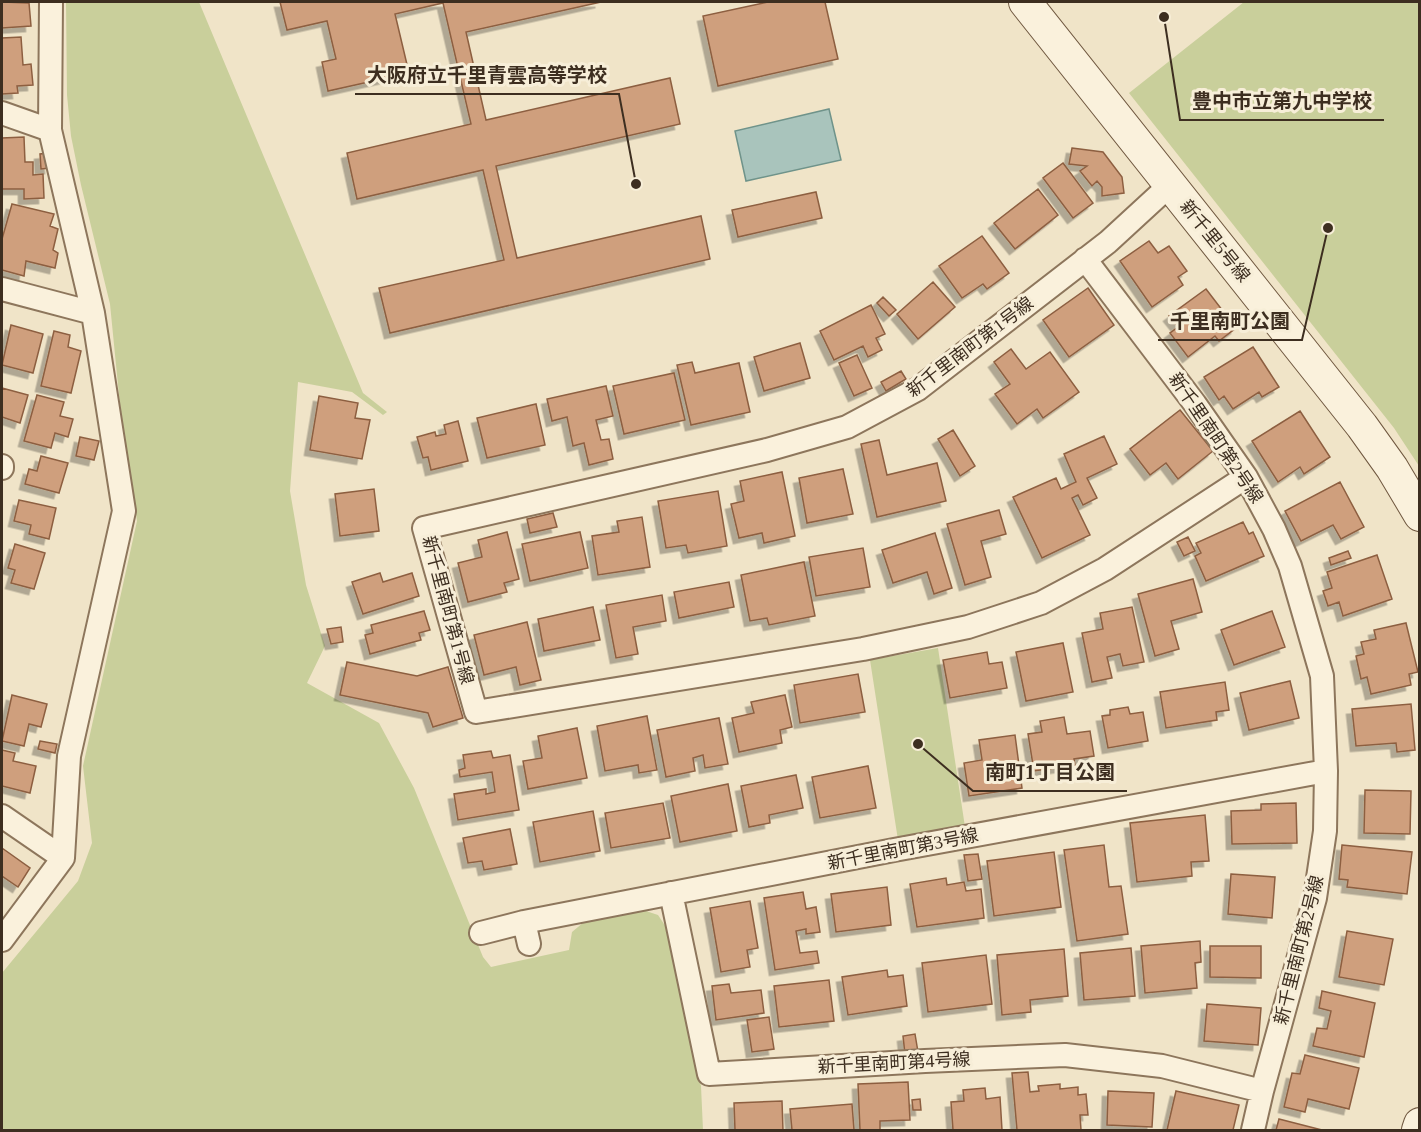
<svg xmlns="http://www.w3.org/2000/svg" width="1421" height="1132" viewBox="0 0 1421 1132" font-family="'Times New Roman','Noto Sans JP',serif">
	<defs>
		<filter id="shadow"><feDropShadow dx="-5.5" dy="5.5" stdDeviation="0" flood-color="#0004"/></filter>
	</defs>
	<rect width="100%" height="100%" fill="#f0e4c8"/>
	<path fill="#c9cf9b" d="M66,2H199L363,393L387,412L383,415L352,392L298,382L290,491L306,585L325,646L307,683L379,723L414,788L483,957L491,967L569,950L572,932L584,922L643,910L658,915L666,927L701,1086L703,1130H2V973L78,881L92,843L83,766L137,521L120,405L110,304L81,185L71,136L67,95Z
		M1244,2H1419V466L1394,428L1129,93Z
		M938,648L965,827L898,840L870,660Z"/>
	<path fill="#a9c4bc" stroke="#6f938a" stroke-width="1.5" d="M829,109L841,160L746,181L735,131Z"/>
	<path fill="#cf9f7d" stroke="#8d5f41" stroke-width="1.5" filter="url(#shadow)" d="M2,2L29,3L31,26L2,28Z
		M280,2H601L466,32L486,120L670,78L680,124L496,166L517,258L701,216L710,259L390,333L379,288L504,260L483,170L357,199L347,153L471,124L443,3L395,14L409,73L328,91L322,62L336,59L327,21L287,30Z
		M768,2H825L838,59L718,86L703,16Z
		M21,37L23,65L31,64L33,85L17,86L18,93L2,94V38Z
		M24,137L25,162H33V175L43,174L44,198L24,199V189H2V138Z
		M1072,148L1103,152L1122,177L1124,193L1102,196V187L1097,181L1092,186L1080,171L1087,166L1069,164Z
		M48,153L50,168L41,169L40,154Z
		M1063,163L1093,203L1073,218L1043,178Z
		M1038,189L1058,215L1015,249L994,223Z
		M816,192L822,218L738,237L732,210Z
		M12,204L54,214L50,226L58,229L53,250L58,253L55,268L26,261L24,276L2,270V239Z
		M982,236L1009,273L987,289L983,284L962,298L939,266Z
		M1149,241L1158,253L1169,246L1187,271L1178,277L1183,285L1152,307L1120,261Z
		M933,282L955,307L918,339L897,314Z
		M1088,288L1114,325L1069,357L1043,320Z
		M1206,289L1236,328L1219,341L1215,336L1188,357L1170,333L1178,327L1169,316Z
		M883,297L896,310L889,316L877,303Z
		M871,305L885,334L876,338L882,350L868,357L863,346L834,360L820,331Z
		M11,325L43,334L33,373L2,365Z
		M54,331L70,335L68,347L81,351L71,393L41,386Z
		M800,343L810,378L764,391L754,357Z
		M1253,347L1279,387L1262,397L1259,392L1233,409L1224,396L1219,400L1204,377Z
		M1011,349L1026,369L1050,352L1079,392L1043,418L1037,409L1017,424L995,394L1010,384L994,362Z
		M857,355L872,388L854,396L839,363Z
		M692,362L695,373L739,363L750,412L691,425L677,365Z
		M901,371L906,379L886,391L881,382Z
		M674,373L685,420L624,434L613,386Z
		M606,386L613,416L596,420L601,440L609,439L613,459L589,465L584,443L573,446L567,417L552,421L547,399Z
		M2,388L28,395L20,423L2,417Z
		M37,395L64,402L60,416L73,419L68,437L55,433L51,448L24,441Z
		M319,396L358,403L355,418L370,420L362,459L310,450Z
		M536,404L545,445L487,458L477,418Z
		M1180,410L1213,451L1178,479L1166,463L1150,475L1130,449Z
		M1300,411L1330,457L1304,474L1300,467L1278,482L1252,441Z
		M458,421L468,461L431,470L428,457L423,458L417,437L435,432L436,436L446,434L444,425Z
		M953,430L975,466L960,476L938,439Z
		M1104,436L1117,464L1087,478L1097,498L1083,505L1078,495L1072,498L1090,535L1042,558L1013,497L1056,478L1061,489L1076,482L1064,454Z
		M80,437L99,441L94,460L76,456Z
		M879,440L887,475L937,463L946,501L877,517L861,444Z
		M41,456L68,463L59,493L25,484L29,469L37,471Z
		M843,469L853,514L807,523L799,478Z
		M782,472L795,536L764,543L762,533L739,538L731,504L744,501L740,481Z
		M1340,482L1364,527L1341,539L1333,525L1301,541L1285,511Z
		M374,489L379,531L340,536L335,494Z
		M718,491L727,546L688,553L686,545L666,548L658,501Z
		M19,500L56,508L49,539L29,534L31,525L14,521Z
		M999,510L1006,534L981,541L991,577L965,585L947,524Z
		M553,513L557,527L530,533L527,519Z
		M642,517L650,567L598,575L592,536L619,532L617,521Z
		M1243,522L1249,534L1253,532L1264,556L1206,581L1195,556L1201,553L1196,543Z
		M507,532L519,579L504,583L507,592L468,602L458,563L482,557L478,540Z
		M580,532L588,568L530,581L522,544Z
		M935,533L952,588L934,594L927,572L893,583L882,550Z
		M1188,537L1195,551L1184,556L1177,542Z
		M15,544L45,553L34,589L11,583L15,570L8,568Z
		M863,548L870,587L816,596L809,557Z
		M1348,551L1351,558L1331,565L1329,558Z
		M1377,555L1392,599L1343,616L1339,602L1328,606L1323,591L1332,588L1327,572Z
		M804,562L815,616L769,625L767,618L750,621L741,575Z
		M380,573L383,582L412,573L419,596L363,614L352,582Z
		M1193,579L1202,612L1171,621L1179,649L1155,656L1138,594Z
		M729,582L734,607L679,618L674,592Z
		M662,595L666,621L633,627L638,654L616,658L606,605Z
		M593,607L600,640L544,651L538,619Z
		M1132,607L1144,662L1123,666L1120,654L1107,657L1112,678L1092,682L1082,633L1103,629L1100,613Z
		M424,611L430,630L419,633L421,640L370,654L365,635L373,633L371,625Z
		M1272,611L1285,647L1234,665L1221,630Z
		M527,622L541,680L520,685L516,667L484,675L474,635Z
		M1406,623L1418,672L1409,674L1411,685L1371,694L1367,677L1361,679L1356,656L1364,654L1361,642L1376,639L1374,630Z
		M341,627L343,642L331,644L327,629Z
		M1063,643L1073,692L1026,701L1016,652Z
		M987,652L989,664L1002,662L1007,688L950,698L943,660Z
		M347,662L417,676L448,667L463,718L433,727L428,713L340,695Z
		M858,674L865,712L800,723L794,685Z
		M1290,681L1299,718L1249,730L1240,693Z
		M1225,682L1229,710L1216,712L1217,720L1166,728L1160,692Z
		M12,695L47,704L41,727L29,724L24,746L2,741Z
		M785,695L792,727L780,730L782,743L739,752L732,718L754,713L751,702Z
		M1411,704L1415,750L1397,752L1396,743L1356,746L1352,709Z
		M1128,707L1130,714L1143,712L1148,741L1108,748L1102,716L1110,715V710Z
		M647,716L657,770L639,773L638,765L605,771L597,726Z
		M1064,717L1067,734L1090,731L1094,756L1074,759L1075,765L1034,771L1028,734L1042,732L1040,721Z
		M719,718L728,764L705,768L703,755L693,758L695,771L666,777L657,730Z
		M577,728L587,778L528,789L523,761L542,758L538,736Z
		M1015,735L1022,788L969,796L964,763L982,760L979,740Z
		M40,741L57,744L55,753L38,749Z
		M2,750L15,753L13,761L36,766L30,793L2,786Z
		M491,751L493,758L510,755L519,810L458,820L454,794L486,789V794L495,792L492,772L460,777L459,770L465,768L463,755Z
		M868,766L876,808L820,818L812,777Z
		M796,775L803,808L769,815L770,823L749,827L741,786Z
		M728,784L737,831L680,842L671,796Z
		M1365,790L1411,791L1410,834L1364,833Z
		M663,803L670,838L611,848L605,813Z
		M1296,803L1297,843L1232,844L1231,811L1261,810V804Z
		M593,811L600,851L540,862L533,822Z
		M1205,815L1209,861L1191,862L1192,876L1137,882L1130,823Z
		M510,829L517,864L484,870L482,861L468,863L463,838Z
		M1104,845L1109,887L1121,886L1128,934L1077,941L1064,850Z
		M1342,845L1412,852L1407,894L1347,887L1348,880L1339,879Z
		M2,848L30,868L18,887L2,876Z
		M1054,852L1061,907L994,916L987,861Z
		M978,854L982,879L968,881L964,855Z
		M1231,874L1275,877L1272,918L1228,914Z
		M946,878L947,885L964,882L966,891L981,889L984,918L917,927L910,884Z
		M887,887L891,925L836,932L831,894Z
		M803,892L806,909L816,907L820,932L806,934V929L796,931L800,953L817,951L819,963L775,970L764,898Z
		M750,901L758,948L747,950L750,967L721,972L710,908Z
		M1347,931L1393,939L1384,985L1339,977Z
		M1200,941L1201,962L1195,963L1197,988L1145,993L1141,946Z
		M1210,946H1261V978L1210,977Z
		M1131,948L1135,996L1084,1000L1080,953Z
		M1064,949L1068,996L1030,1000L1031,1012L1002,1015L997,955Z
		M986,955L992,1004L928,1012L922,963Z
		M887,970L888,977L903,975L907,1006L848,1015L842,977Z
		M829,980L834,1021L779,1027L774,986Z
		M729,984L731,993L761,990L764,1013L716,1020L712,986Z
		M1322,991L1375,1003L1364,1057L1313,1046L1317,1028L1327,1029L1331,1011L1319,1008Z
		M1207,1004L1261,1008L1258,1045L1204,1041Z
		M769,1017L774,1049L752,1052L747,1020Z
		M915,1034L918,1052L905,1054L903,1036Z
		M1305,1055L1359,1068L1349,1109L1308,1099L1305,1112L1284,1107L1292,1073L1300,1074Z
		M1028,1072L1030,1092L1039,1091L1038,1086L1060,1084V1089L1078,1087V1095L1086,1094L1088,1115H1080L1081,1130H1017L1012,1073Z
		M908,1082L910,1120L880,1121V1130H860L858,1084Z
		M985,1088L986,1099L1000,1097L1002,1130H953L951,1102L964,1101L963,1090Z
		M1108,1091L1154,1093L1152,1127L1107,1125Z
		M1176,1091L1239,1105L1233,1130H1167Z
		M920,1099L921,1110H913L912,1100Z
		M782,1101L783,1130H735L734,1103Z
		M852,1104L854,1130H792L790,1109Z
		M1279,1119L1322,1130H1276Z"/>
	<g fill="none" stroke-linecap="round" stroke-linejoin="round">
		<defs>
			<path id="street" d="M2,113L50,130
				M1170,185L1108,242L918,389L847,427L767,450L424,528L476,712L863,649L968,627L1041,603L1105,569L1246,477
				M1085,259L1195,404L1246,477L1274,529L1290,566L1322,676L1326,771L1325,831L1315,898L1262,1091L1253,1130
				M2,289L93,313
				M2,466V468
				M2,816L63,858
				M671,893L709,1074L925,1061L1065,1055L1162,1066L1262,1091
				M524,922L529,944
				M481,933L524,922L894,850L1326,771
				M2,940L63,858L69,756L124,511L93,313L50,130L51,2"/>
			<path id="secondary" d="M1025,2L1362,426L1392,468L1420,515
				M1418,1130L1420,1124"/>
		</defs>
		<use href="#street" stroke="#8d765c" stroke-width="26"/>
		<use href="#secondary" stroke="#6f573f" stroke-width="34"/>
		<use href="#street" stroke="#faf1dc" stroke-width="22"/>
		<use href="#secondary" stroke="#faf1dc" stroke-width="32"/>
	</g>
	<g text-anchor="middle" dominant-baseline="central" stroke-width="6" stroke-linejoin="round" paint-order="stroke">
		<g font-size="18" fill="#3d2e20" stroke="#f7eed8">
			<text transform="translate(1215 241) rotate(51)">新千里5号線</text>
			<text transform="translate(970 347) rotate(-37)">新千里南町第1号線</text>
			<text transform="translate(1216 438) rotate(56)">新千里南町第2号線</text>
			<text transform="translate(448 610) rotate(75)">新千里南町第1号線</text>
			<text transform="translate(903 849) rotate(-11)">新千里南町第3号線</text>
			<text transform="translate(1299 950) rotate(-76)">新千里南町第2号線</text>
			<text transform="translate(894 1063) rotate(-3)">新千里南町第4号線</text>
		</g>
	</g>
	<path fill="none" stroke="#3d2e20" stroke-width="2" d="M636 184L619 94H355M1164 17L1180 120H1384M1328 228L1302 340H1158M918 744L973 791H1127"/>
	<g fill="#3d2e20" stroke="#f7eed8" stroke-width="2">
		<circle cx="636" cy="184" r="6"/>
		<circle cx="1164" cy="17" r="6"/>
		<circle cx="1328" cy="228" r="6"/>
		<circle cx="918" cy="744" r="6"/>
	</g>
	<g font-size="20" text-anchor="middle" font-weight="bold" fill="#3d2e20" stroke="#f7eed8" stroke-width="6" stroke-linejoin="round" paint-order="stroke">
		<text x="487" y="82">大阪府立千里青雲高等学校</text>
		<text x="1282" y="108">豊中市立第九中学校</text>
		<text x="1230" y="328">千里南町公園</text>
		<text x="1050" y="779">南町1丁目公園</text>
	</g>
	<rect width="1421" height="1132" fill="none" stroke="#3d2e20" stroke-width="6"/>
</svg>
